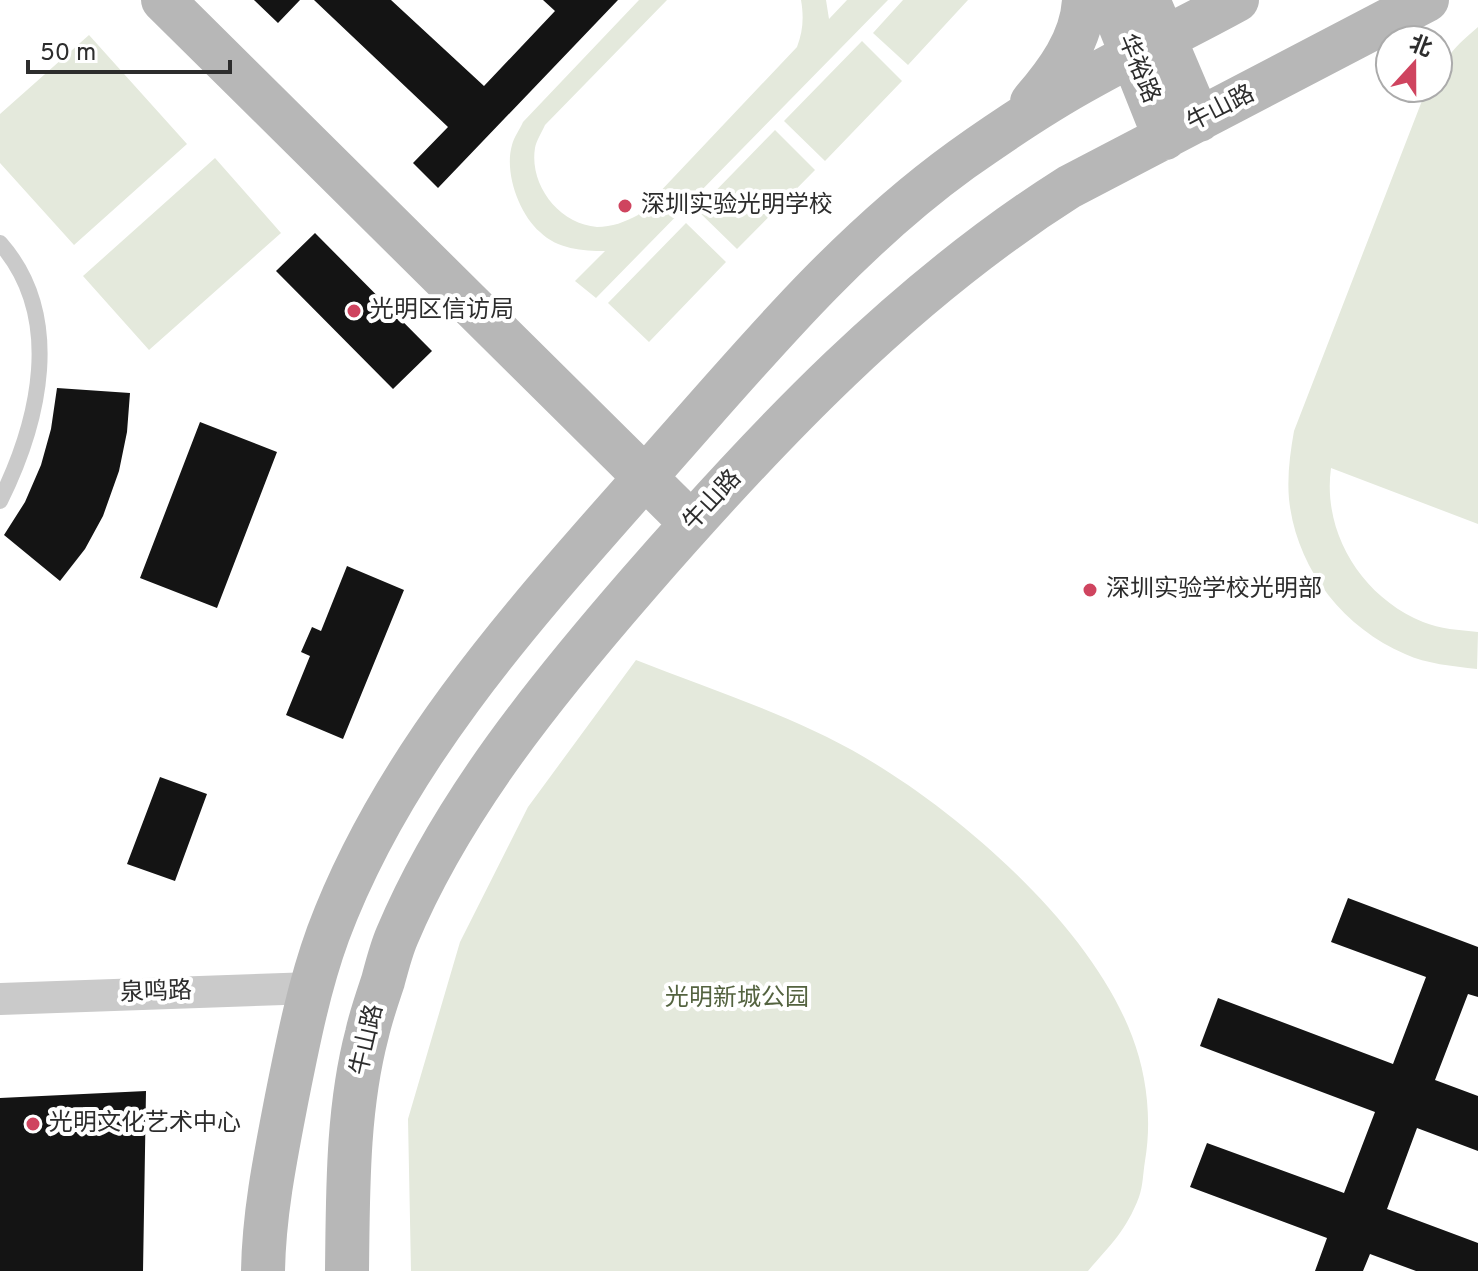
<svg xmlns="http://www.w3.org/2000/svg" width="1478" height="1271" viewBox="0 0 1478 1271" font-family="Overpass,'Noto Sans SC',sans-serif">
	<rect width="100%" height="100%" fill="#fff"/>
	<path fill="#e4e9dc" d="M639,0H667L545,125C542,132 536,141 535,148C529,185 559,224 597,227C612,227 625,222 638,215L797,47C803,31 804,17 801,0H826L829,19L847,0H888L596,298L575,281L605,251C583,251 557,249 540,232C519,214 504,172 512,145C514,137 520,129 523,122Z
		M903,0H968L908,65L873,33Z
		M1478,27V524L1331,468C1322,533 1362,597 1423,622C1440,629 1459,630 1478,632L1477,669C1452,666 1427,664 1405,654C1342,627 1296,567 1289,499C1287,476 1290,454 1294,431L1425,93L1428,88H1438C1438,61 1458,44 1478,27Z
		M89,35L187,144L74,245L0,163V114Z
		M862,41L902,81L825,161L784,121Z
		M775,130L815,170L737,249L697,210Z
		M215,158L281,233L149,350L83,276Z
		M686,223L726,262L649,342L608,303Z
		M636,660C712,690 794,716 864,757C963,815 1091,927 1132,1036C1147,1075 1152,1120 1145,1161C1143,1173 1143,1186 1139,1197C1126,1231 1111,1244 1088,1271H411L408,1119L460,942L528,807Z"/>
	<path fill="#141414" d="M254,0H300L278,23Z
		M314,0H391L484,86L555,11L543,0H618L438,188L413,163L448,127Z
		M315,233L432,351L393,389L276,271Z
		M57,388L130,393L127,432L119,471L103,516L85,549L60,581L4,535L25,502L41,465L51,429Z
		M200,422L277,452L217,608L140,578Z
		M347,566L404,590L343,739L286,715L310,656L301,652L312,627L321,631Z
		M160,777L207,794L175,881L127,864Z
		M1348,898L1478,947V997L1468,994L1435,1080L1478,1096V1151L1417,1128L1387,1209L1478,1243V1271H1416L1370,1254L1363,1271H1315L1327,1238L1190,1187L1207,1143L1344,1193L1375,1112L1200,1046L1218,998L1393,1064L1426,977L1331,942Z
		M146,1091L143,1271H0V1098Z"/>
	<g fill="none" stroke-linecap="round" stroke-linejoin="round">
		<path stroke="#cacaca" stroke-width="16" d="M0,243C65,317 39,422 0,501"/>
		<path stroke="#cacaca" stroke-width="32" d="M0,999L313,988"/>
		<path stroke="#b7b7b7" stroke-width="44" d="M163,0L691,523
			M1110,0L1165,138
			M1148,0L1199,120
			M1032,102C1057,73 1082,40 1084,0
			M263,1271C264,1212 276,1154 287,1097C298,1042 309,986 328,934C398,746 540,597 670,449C761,346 849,241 961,160C1002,131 1045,102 1089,78C1137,51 1188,27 1237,0
			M347,1271C348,1193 347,1110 367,1034C371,1016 377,999 383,981C387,966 391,950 397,936C452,805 547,689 639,583C767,436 903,292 1069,187L1427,0"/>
	</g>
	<g fill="#cf445f" stroke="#fff" stroke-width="3">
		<circle cx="625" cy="206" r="8"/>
		<circle cx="354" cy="311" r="8"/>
		<circle cx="1090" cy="590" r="8"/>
		<circle cx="33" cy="1124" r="8"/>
	</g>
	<g text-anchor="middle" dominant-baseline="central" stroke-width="8" stroke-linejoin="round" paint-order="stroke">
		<g font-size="24" fill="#2d2d2d" stroke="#fff">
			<text transform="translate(1138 69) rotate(68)">华裕路</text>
			<text transform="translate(1221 109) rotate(-27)">牛山路</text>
			<text transform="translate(713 501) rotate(-47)">牛山路</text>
			<text transform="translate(156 993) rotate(-2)">泉鸣路</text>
			<text transform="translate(368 1040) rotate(-77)">牛山路</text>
		</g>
		<g font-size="24" fill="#2d2d2d" stroke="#fff" text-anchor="start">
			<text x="641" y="206">深圳实验光明学校</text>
			<text x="370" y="311">光明区信访局</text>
			<text x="1106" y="590">深圳实验学校光明部</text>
			<text x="49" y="1124">光明文化艺术中心</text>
		</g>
		<g font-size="24" fill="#546340" stroke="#fff">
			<text x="737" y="999">光明新城公园</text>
		</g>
	</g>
	<g transform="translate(1414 64) rotate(21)"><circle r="38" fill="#ffffff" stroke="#ababab" stroke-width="2"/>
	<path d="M0-6L14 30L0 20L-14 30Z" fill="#cf445f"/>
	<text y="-12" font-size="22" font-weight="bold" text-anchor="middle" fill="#2d2d2d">北</text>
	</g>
	<path d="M28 60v12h202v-12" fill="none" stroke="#2d2d2d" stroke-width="4"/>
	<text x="40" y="60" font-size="24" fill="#2d2d2d" stroke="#ffffff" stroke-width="6" paint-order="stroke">50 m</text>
</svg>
